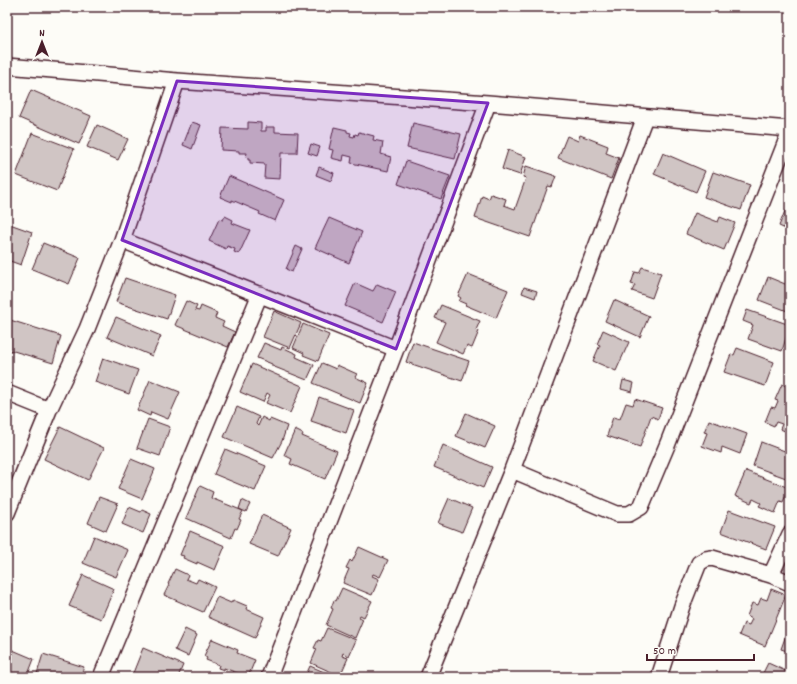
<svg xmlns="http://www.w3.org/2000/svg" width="797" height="684" viewBox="0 0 797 684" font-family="Dekko,sans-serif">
	<rect width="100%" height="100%" fill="#fdfcf7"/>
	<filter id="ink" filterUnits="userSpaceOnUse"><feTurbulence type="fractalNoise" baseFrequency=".025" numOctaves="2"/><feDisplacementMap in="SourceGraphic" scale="8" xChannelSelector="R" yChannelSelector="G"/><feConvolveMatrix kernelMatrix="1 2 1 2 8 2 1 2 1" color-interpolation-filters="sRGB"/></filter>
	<g filter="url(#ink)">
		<path fill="#d0c5c4" stroke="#4a1f2b" d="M31,90L91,116L79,144L19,118Z
			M192,122L201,125L192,149L183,145Z
			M248,122L261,123V131H266V127H275V132L298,133L297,153H281L280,179L264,178L265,164L250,163V160H248V158L246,157L247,153H239V151L221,150L222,128L248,129Z
			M413,123L461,134L455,159L407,148Z
			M97,125L128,139L118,160L87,147Z
			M334,127L347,130V132L351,133L350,136L354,137L355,134L358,135L359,132L374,136L373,140L383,142L381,154L391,157L388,171L351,163L352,157L344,155L343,161L331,158L333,150L329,149Z
			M32,133L74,149L57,191L16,175Z
			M580,135L608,146L606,153L619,158L611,179L558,158L567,136L578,141Z
			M311,144L320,147L317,156L308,153Z
			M508,150L526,157L520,175L502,169Z
			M663,153L705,171L696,192L654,174Z
			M406,161L450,176L441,199L398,184Z
			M526,166L556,176L552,187L548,186L530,237L475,218L482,196L489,199L491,194L506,199L504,205L515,209L526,178L523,177Z
			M319,167L334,173L331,181L316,175Z
			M713,172L750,185L741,210L704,197Z
			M229,176L284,200L275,221L259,214L260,212L232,200V202L220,197Z
			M785,211L790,213V231L779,226Z
			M695,213L718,222L720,217L735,223L724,250L686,234Z
			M225,216L233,220L232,223L250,230L239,254L234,252L235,249L227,246L226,249L209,241L219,219L223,220Z
			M329,218L362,232L349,263L315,248Z
			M7,223L32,232L21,265L7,260Z
			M43,243L80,258L69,284L32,269Z
			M296,246L302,249L292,272L286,269Z
			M642,267L661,273L652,298L632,291L635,285L631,284L635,272L639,273Z
			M468,274L508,290L496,318L465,305L466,304L459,301L461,298L458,296Z
			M768,277L790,286V312L759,300Z
			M125,278L175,295L167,319L116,302Z
			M355,283L373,291L377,284L396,292L383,322L345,306Z
			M524,287L537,291L535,298L522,293Z
			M614,300L649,316L640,337L605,321Z
			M186,301L197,306L195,310L199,311L201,306L217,313L215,318L224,322L222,326L235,332L228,347L175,325Z
			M441,305L480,321L476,330L479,331L472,348L467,346L463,354L436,342L445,322L435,318Z
			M747,310L790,325L782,351L748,339L753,325L743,321Z
			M274,311L301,323L290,348L263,337Z
			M116,317L161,336L152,356L107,337Z
			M10,320L61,336L53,363L7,349V330Z
			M303,324L329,335L318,361L303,355L304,353L293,348Z
			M603,330L629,342L616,371L593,361L600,345L597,344Z
			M413,342L469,361L462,381L406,362Z
			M264,343L281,350L282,347L297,354L296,357L314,365L307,380L272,366V364L257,358Z
			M737,348L774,362L765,386L724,372L731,354L734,355Z
			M103,358L138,370L129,394L95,382Z
			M322,363L336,369L337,365L357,374L355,377L368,383L360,403L313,383Z
			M252,364L302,386L290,413L266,403L270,395L267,393L263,402L240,392Z
			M150,380L180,392L168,419L151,412L150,416L137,410Z
			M623,380L634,383L632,392L621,389Z
			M782,384L790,388V433L780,429L782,424L776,422L774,426L765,422L771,407L775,408L778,401L775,400Z
			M319,397L354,410L346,433L311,421Z
			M635,399L662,408L658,419L651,416L640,447L607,436L613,417L620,419L626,403L633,405Z
			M237,407L259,417L256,424L258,426L262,417L269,421L270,419L287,426L282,441L273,458L224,437Z
			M466,413L495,426L485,448L456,436Z
			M148,419L170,427L160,456L137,448Z
			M709,420L747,434L740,454L722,447L721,453L702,446L707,433L704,432Z
			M60,427L104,448L88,480L44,459Z
			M295,430L303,434L302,436L337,451L325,479L290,464L292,459L284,455Z
			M761,442L790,453V466L786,478L753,466Z
			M443,445L492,467L483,488L434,467Z
			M225,449L266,466L255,491L214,474Z
			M131,459L155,469L142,499L118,489Z
			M746,471L789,488L783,502L780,501L775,513L759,506L761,503L753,499L751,503L735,496Z
			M200,486L213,492L211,498L243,511L239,519L241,520L237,529L235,528L231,538L186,518Z
			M99,497L118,504L106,531L88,523Z
			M449,498L472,508L462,532L438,523Z
			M242,500L250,504L246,512L239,509Z
			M129,507L141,512L142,510L151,514L143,533L122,524Z
			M729,510L775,527L766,549L721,532Z
			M262,515L291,528L278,556L249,544Z
			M190,531L225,546L215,570L197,562V564L183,558L184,556L180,555Z
			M94,536L128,550L116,577L83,563Z
			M359,547L388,560L380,577L373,574L372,576L379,579L372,595L343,583L349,569L346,568L350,560L352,562Z
			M175,569L188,575L186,579L196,583L198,579L215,587L203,612L164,595L169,585L168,584Z
			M83,575L114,589L101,619L69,606Z
			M342,588L372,601L364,617L360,615L359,617L363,619L355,638L326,625L333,609L331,608L334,600L336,601Z
			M771,589L786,595L765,646L739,635L744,623L749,625L752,619L747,616L752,603L758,605L761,598L767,600Z
			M217,597L231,603L233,600L247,606L246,609L264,617L255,638L208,617Z
			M790,624V652L781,649Z
			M327,628L356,640L349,656L343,653L342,656L348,658L340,676L311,663L317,649L314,648L318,640L321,641Z
			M185,629L197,635L188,656L175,650Z
			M212,639L238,650L237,653L255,660L248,677L224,668V670L218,668L219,665L206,660L207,658L204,656Z
			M8,648L34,659L27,677H7Z
			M143,648L183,665L178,677H143L133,673Z
			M43,654L84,667L80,677H36Z
			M768,663L790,673V677H761Z
			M310,666L336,677H305Z"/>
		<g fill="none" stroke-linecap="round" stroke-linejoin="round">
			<defs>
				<path id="minor" d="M7,66L177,81L488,103L790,129
					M122,240L396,349
					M7,393L49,410
					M512,470L617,514H629L641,507L668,443L790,131
					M7,513L49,410L87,329L122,240L177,81
					M771,575L790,534
					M101,677L260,294
					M269,677L396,349L488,103
					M428,677L512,470L645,117
					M659,677L682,606L699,563L706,559L712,558L771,575L790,583"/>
			</defs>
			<use href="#minor" stroke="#4a1f2b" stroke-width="18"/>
			<use href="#minor" stroke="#fdfcf7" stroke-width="15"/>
		</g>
	</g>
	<path fill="#7b2cbf" fill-opacity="0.2" stroke="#7b2cbf" stroke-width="3" stroke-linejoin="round" d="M177,81L488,103L396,349L122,240Z"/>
	<rect width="797" height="684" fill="none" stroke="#fdfcf7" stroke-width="24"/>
	<rect x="12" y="12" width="773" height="660" fill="none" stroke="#4a1f2b" stroke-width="1.5" filter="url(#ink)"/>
	<g transform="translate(42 42)" stroke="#fdfcf7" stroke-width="3" paint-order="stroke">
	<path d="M0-3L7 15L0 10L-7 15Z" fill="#4a1f2b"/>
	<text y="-6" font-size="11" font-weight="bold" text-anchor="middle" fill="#4a1f2b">N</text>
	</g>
	<path d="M647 654v6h107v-6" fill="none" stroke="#4a1f2b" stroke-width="2"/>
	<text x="653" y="654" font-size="12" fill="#4a1f2b" stroke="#fdfcf7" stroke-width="3" paint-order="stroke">50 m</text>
</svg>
